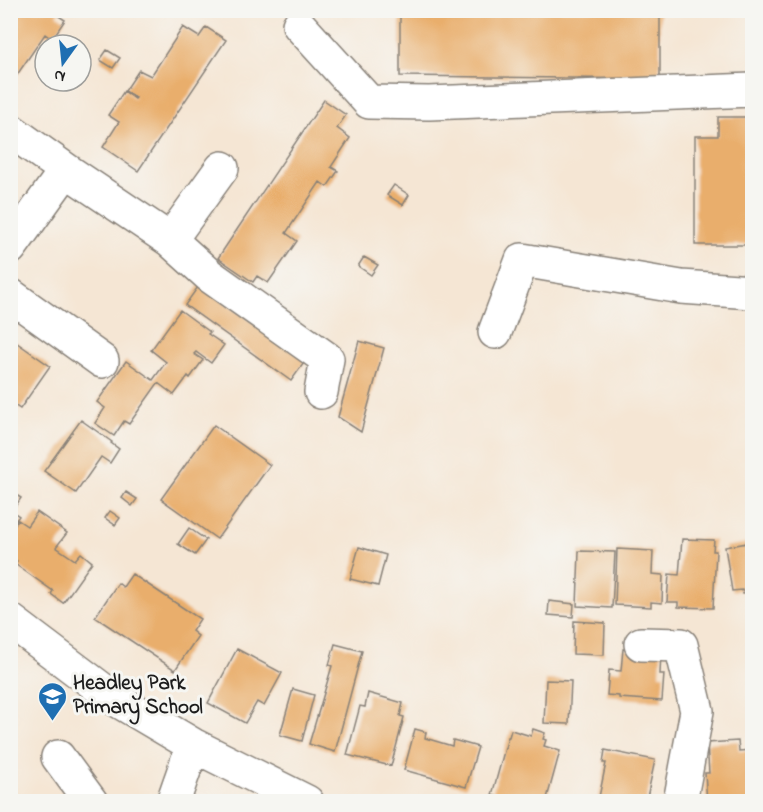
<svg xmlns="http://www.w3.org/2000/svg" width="763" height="812" viewBox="0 0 763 812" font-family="'Indie Flower',sans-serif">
	<rect width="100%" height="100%" fill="#f6f6f2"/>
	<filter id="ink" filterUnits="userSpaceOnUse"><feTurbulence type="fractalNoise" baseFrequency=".0167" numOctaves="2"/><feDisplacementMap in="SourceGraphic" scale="12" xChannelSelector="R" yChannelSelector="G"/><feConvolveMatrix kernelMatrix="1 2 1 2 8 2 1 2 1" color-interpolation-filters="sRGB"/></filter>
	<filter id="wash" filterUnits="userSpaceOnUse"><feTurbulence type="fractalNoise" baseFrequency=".008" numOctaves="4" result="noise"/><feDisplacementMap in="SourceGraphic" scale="24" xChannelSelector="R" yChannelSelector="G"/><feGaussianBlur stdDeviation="1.35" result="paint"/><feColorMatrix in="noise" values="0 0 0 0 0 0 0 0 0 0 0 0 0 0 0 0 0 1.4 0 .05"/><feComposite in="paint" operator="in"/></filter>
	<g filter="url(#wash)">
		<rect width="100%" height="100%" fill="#f5e6d4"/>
		<g id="blocks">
			<path fill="#e9ae6c" d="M10,10H60L57,15L65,20L52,39L45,34L10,85Z
				M400,10H660V79L400,76Z
				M183,27L199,37L206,27L226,40L138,171L103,147L119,122L108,115L124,91L135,99L136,98L125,91L139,70L151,76Z
				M107,50L120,58L113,68L100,60Z
				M324,100L346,115L337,128L350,138L331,167L338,171L327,187L320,182L286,233L297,241L268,283L257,276L253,282L218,258Z
				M718,117H752V251H748V245H695V136H718Z
				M394,185L409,195L403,205L387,195Z
				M364,257L378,265L371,275L358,266Z
				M200,284L306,360L291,381L185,305Z
				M180,310L210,332L208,334L224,345L211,363L196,352L194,354L203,360L190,378L188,376L174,395L158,383L129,424L124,421L114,436L95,423L105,408L97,402L126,361L153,380L166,362L151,350Z
				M10,338L50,366L20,409L10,402Z
				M359,341L384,348L361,432L338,417Z
				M81,420L112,442L111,443L119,449L110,463L101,457L76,493L44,471Z
				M214,425L270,465L217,539L161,499Z
				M10,491L21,498L12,511L19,516L10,528Z
				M126,492L137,499L132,506L122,498Z
				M110,511L120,518L115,525L105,518Z
				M37,512L67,533L56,547L75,560L81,553L92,562L63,603L51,594L53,591L15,564L17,561L10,557V530L18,520L27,526Z
				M189,528L206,540L195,555L178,544Z
				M682,539L714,540L713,551H716L713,608L678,607V602H667L669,574L679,575Z
				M747,543L748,552L752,551V593L743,594L742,590L732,591L725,547Z
				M359,547L386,555L378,586L350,579Z
				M617,549L653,551L652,574L663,575L662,603L651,602V607L615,605Z
				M579,551L615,552L612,608L577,606Z
				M132,574L200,619L192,631L198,636L175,670L95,617L118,583L123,587Z
				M549,601L574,604L573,617L548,615Z
				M574,621L605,623L604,655L573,654Z
				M335,644L362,651L335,752L309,744L332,666L329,665Z
				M237,649L282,673L264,706L257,702L245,723L208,703Z
				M623,649L661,652L660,674H664L662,701L619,698V696L607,695L609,670L621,671Z
				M546,680L571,681L569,724L544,723Z
				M293,689L314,695L302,741L280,735Z
				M368,693L403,703L400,716L404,717L391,766L347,755L360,706L365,707Z
				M415,729L426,732L425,738L452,746L453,740L478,747L466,787L404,770Z
				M533,729L545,733L543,739L546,740L544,746L560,751L546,802H514L492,795L508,737H509L511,730L531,736Z
				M738,741L739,751L751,750L752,802H707L705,773H709L707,743Z
				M605,750L655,760L646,802H598L606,763H603Z"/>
		</g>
	</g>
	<g filter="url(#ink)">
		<use href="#blocks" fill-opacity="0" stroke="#888178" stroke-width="1.5"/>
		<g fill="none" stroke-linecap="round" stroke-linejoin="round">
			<defs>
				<path id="minor" d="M299,25L369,102L429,103L752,90
					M10,130L66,170L170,240L210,276L327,359L321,392
					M170,240L222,168
					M10,248L66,170
					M10,295L102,361
					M495,332L522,260L681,287L752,292
					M10,620L112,697L193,745L307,802
					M641,644L681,645L697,711L680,802
					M58,757L91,802
					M173,802L193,745"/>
			</defs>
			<use href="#minor" stroke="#888178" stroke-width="36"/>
			<use href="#minor" stroke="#fff" stroke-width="33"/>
		</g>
	</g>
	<defs>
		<symbol id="school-pin" viewBox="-11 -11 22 30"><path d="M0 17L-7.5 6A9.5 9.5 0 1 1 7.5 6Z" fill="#1f6fb2" stroke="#f6f6f2"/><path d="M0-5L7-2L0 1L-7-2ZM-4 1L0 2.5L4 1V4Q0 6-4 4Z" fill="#fff"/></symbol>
	</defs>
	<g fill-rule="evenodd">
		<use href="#school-pin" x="36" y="680" width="33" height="45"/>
	</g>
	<g text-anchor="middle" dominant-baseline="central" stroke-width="6" stroke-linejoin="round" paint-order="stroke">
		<g font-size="21" font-weight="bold" fill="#1c1c1c" stroke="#f6f6f2" text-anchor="start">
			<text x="73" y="684">Headley Park<tspan x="73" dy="24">Primary School</tspan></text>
		</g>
	</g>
	<rect width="763" height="812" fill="none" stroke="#f6f6f2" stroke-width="36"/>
	<g transform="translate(63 63) rotate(195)"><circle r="28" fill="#f6f6f2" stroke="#9f9f9c" stroke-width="1.5"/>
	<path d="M0-4.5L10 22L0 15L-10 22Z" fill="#1f6fb2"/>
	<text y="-9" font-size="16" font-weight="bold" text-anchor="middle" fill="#1c1c1c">N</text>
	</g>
</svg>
